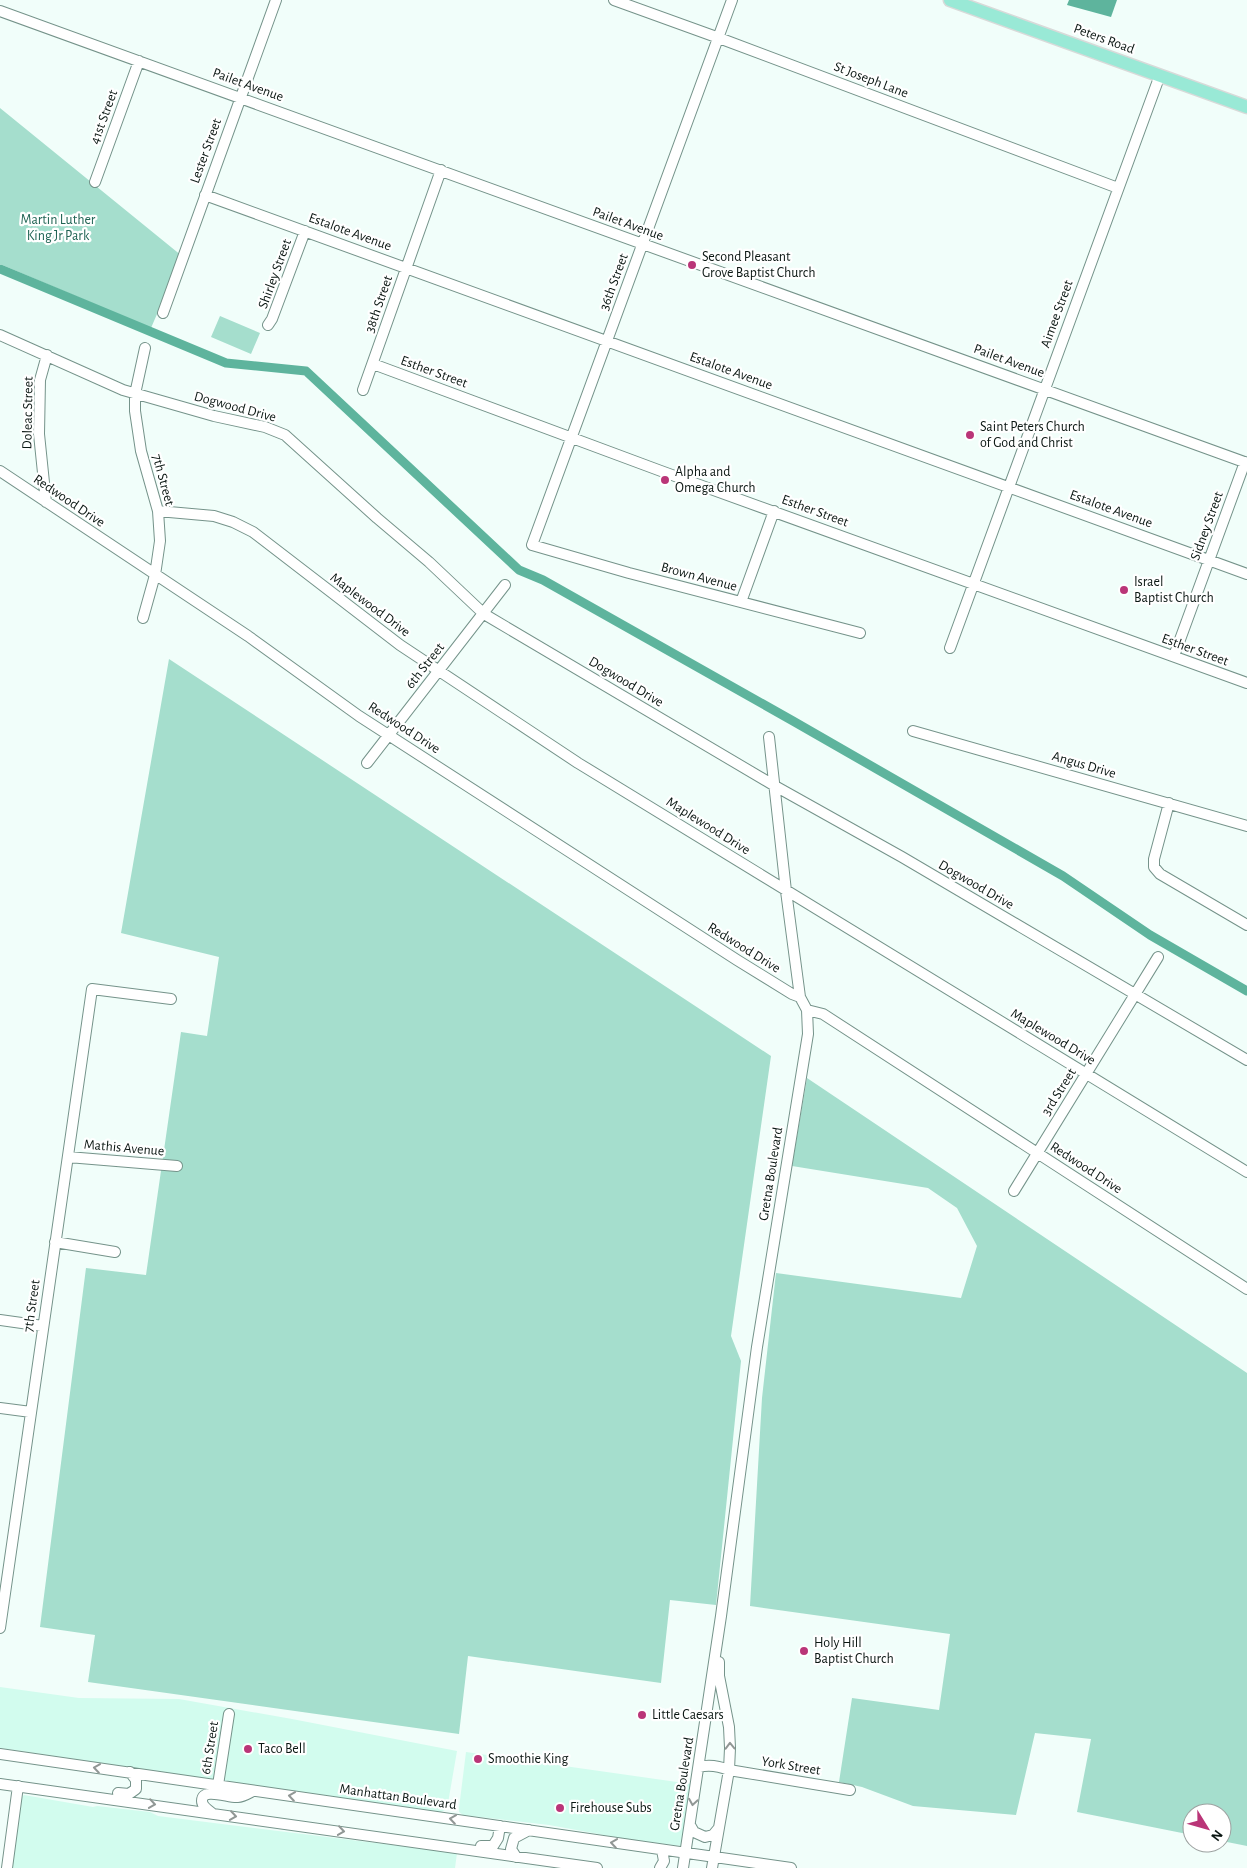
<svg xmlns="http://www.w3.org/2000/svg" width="1247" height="1868" viewBox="0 0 1247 1868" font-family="'Alegreya Sans',sans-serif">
	<rect width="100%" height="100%" fill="#f1fefa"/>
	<path fill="#d2fcee" d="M0,1687L79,1698L179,1699L292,1719L457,1751L447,1809L439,1813L0,1748Z
		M466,1752L691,1784L681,1846L626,1839L549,1825L463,1815L459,1812V1808Z
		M24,1795L93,1807L97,1806L150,1812L158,1816L457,1853L455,1868H12L20,1799Z"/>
	<path fill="#a5decd" d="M0,108L182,256L151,328L0,264Z
		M220,316L260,333L251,354L211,337Z
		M169,659L771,1056L731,1336L741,1361L716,1605L670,1600L661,1683L468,1656L459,1734L88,1682L95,1635L40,1627L86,1268L146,1275L181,1032L207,1036L219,957L121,933Z
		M807,1078L1247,1373V1846L1222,1841V1813H1192V1835L1077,1812L1091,1739L1035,1733L1016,1815L913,1806L862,1787L839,1782L852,1698L939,1710L950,1634L750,1606L762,1398L776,1273L961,1298L977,1246L957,1208L928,1188L792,1166Z"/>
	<path fill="#5eb49d" d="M1069,0H1117L1111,17L1067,5Z"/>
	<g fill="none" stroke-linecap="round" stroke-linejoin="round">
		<path stroke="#5eb49d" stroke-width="9" d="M0,269L226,363L306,371L519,570L543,580L793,721L1063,876L1150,935L1247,991"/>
		<defs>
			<path id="minor" d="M614,0L719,38L1118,188
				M732,0L532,545L629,573L860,633
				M0,11L1247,463
				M95,182L139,61
				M205,195L1247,574
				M163,313L276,0
				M268,325L272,319L305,231
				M0,335L123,390L214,416L265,427L285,435L377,518L429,562L484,614L775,786L902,857L1247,1060
				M373,364L661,471L1247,683
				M363,390L441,170
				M0,471L248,636L359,716L737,960L792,994L800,997
				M46,502L39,434L40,380L47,355
				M158,511L214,516L233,522L253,532L400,645L578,763L1247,1172
				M741,602L774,511
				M143,618L155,575L160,541L158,511L141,451L135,411V394L145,348
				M950,648L1160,75
				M1174,656L1245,462
				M913,731L1247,826
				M367,763L505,585
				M1169,803L1154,859V867L1160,874L1247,925
				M807,1010L823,1014L1247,1289
				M68,1157L177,1166
				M1014,1191L1158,957
				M55,1242L115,1252
				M0,1320L43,1326
				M0,1408L31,1412
				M0,1628L92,989L171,999
				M0,1754L791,1868
				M699,1767C710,1764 719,1766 729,1770L850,1790
				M0,1784L597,1868
				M218,1785L229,1714
				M118,1793L129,1794L136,1789V1780L130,1772
				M212,1813C208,1810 202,1806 202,1801C202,1786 231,1799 238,1797C243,1797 249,1793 253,1791
				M690,1825L694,1832L705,1837L713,1835L718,1829
				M481,1846H493L498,1838L500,1826
				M516,1857L511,1849L514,1838L529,1830
				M7,1868L18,1786
				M660,1868L664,1861L662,1850
				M683,1868L721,1616L757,1347L808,1034L807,1010L800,997L786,891L769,737
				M712,1868L729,1770L730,1748L729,1727L719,1676V1662"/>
			<path id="major" d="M950,0L1247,107"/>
		</defs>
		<use href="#minor" stroke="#75938a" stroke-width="12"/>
		<use href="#major" stroke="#d8dad9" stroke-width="15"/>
		<use href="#minor" stroke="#fff" stroke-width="10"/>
		<use href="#major" stroke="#99e9d6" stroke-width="12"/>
	</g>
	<defs><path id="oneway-chevron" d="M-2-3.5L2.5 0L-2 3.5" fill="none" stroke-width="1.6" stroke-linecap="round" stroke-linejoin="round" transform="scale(1.25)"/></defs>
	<g stroke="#919795">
		<use href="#oneway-chevron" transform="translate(730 1746) rotate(-91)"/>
		<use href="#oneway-chevron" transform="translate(97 1768) rotate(-172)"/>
		<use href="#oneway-chevron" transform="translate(292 1796) rotate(-172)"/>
		<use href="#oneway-chevron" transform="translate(693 1802) rotate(99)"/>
		<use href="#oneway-chevron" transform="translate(152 1804) rotate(8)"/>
		<use href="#oneway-chevron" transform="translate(233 1816) rotate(8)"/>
		<use href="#oneway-chevron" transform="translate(453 1819) rotate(-172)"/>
		<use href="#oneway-chevron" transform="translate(341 1831) rotate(8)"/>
		<use href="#oneway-chevron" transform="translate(614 1843) rotate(-172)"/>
	</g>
	<g fill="#ba3578" stroke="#fff" stroke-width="2">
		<circle cx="692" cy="265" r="5"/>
		<circle cx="970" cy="435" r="5"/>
		<circle cx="665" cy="480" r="5"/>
		<circle cx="1124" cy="590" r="5"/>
		<circle cx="804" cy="1651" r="5"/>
		<circle cx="642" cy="1715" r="5"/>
		<circle cx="248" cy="1749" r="5"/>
		<circle cx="478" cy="1759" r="5"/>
		<circle cx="560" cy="1808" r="5"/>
	</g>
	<g text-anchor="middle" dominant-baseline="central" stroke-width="4.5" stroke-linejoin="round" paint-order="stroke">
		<g font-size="14" fill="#0b1713" stroke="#fff">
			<text transform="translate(1104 39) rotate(20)">Peters Road</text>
			<text transform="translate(871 80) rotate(21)">St Joseph Lane</text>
			<text transform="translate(248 85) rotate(20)">Pailet Avenue</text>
			<text transform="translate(104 117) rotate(-70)">41st Street</text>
			<text transform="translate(206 151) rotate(-70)">Lester Street</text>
			<text transform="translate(628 224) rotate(20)">Pailet Avenue</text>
			<text transform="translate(350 232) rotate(20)">Estalote Avenue</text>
			<text transform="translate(275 274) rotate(-70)">Shirley Street</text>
			<text transform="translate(614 282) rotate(-70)">36th Street</text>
			<text transform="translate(379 304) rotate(-71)">38th Street</text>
			<text transform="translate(1057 314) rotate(-70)">Aimee Street</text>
			<text transform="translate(1009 361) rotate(20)">Pailet Avenue</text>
			<text transform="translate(731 371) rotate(20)">Estalote Avenue</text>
			<text transform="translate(434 372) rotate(20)">Esther Street</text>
			<text transform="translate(235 407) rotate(15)">Dogwood Drive</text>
			<text transform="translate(28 413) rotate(-89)">Doleac Street</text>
			<text transform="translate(163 480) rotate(75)">7th Street</text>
			<text transform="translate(69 501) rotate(34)">Redwood Drive</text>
			<text transform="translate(1111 509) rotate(20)">Estalote Avenue</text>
			<text transform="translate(815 511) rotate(20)">Esther Street</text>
			<text transform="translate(1207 526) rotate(-70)">Sidney Street</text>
			<text transform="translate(699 577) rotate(15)">Brown Avenue</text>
			<text transform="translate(370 605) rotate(37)">Maplewood Drive</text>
			<text transform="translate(1195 650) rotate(20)">Esther Street</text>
			<text transform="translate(425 666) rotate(-52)">6th Street</text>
			<text transform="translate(626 682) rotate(31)">Dogwood Drive</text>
			<text transform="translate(404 728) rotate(33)">Redwood Drive</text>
			<text transform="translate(1084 765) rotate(16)">Angus Drive</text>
			<text transform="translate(708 826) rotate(32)">Maplewood Drive</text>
			<text transform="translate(976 885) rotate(30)">Dogwood Drive</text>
			<text transform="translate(744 948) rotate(32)">Redwood Drive</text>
			<text transform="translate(1053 1037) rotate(31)">Maplewood Drive</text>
			<text transform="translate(1059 1092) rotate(-58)">3rd Street</text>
			<text transform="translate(124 1148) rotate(5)">Mathis Avenue</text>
			<text transform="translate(1086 1168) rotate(33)">Redwood Drive</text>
			<text transform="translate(771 1174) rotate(-81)">Gretna Boulevard</text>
			<text transform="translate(32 1306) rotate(-82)">7th Street</text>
			<text transform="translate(210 1748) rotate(-81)">6th Street</text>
			<text transform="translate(791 1766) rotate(9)">York Street</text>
			<text transform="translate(682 1784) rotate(-81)">Gretna Boulevard</text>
			<text transform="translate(398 1797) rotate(8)">Manhattan Boulevard</text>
		</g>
		<g font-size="14" fill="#206454" stroke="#fff">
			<text x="58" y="220">Martin Luther<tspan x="58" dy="16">King Jr Park</tspan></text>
		</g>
		<g font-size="14" fill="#0b1713" stroke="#fff" text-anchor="start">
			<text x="702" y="257">Second Pleasant<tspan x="702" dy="16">Grove Baptist Church</tspan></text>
			<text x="980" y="427">Saint Peters Church<tspan x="980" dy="16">of God and Christ</tspan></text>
			<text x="675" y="472">Alpha and<tspan x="675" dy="16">Omega Church</tspan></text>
			<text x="1134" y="582">Israel<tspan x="1134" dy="16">Baptist Church</tspan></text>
			<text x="814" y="1643">Holy Hill<tspan x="814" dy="16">Baptist Church</tspan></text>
			<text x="652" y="1715">Little Caesars</text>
			<text x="258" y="1749">Taco Bell</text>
			<text x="488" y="1759">Smoothie King</text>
			<text x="570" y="1808">Firehouse Subs</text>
		</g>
	</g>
	<g transform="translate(1207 1828) rotate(127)"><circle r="24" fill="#ffffff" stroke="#9da2a1"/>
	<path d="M0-4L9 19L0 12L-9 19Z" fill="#ba3578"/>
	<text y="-8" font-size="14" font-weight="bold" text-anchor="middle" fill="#0b1713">N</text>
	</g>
</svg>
